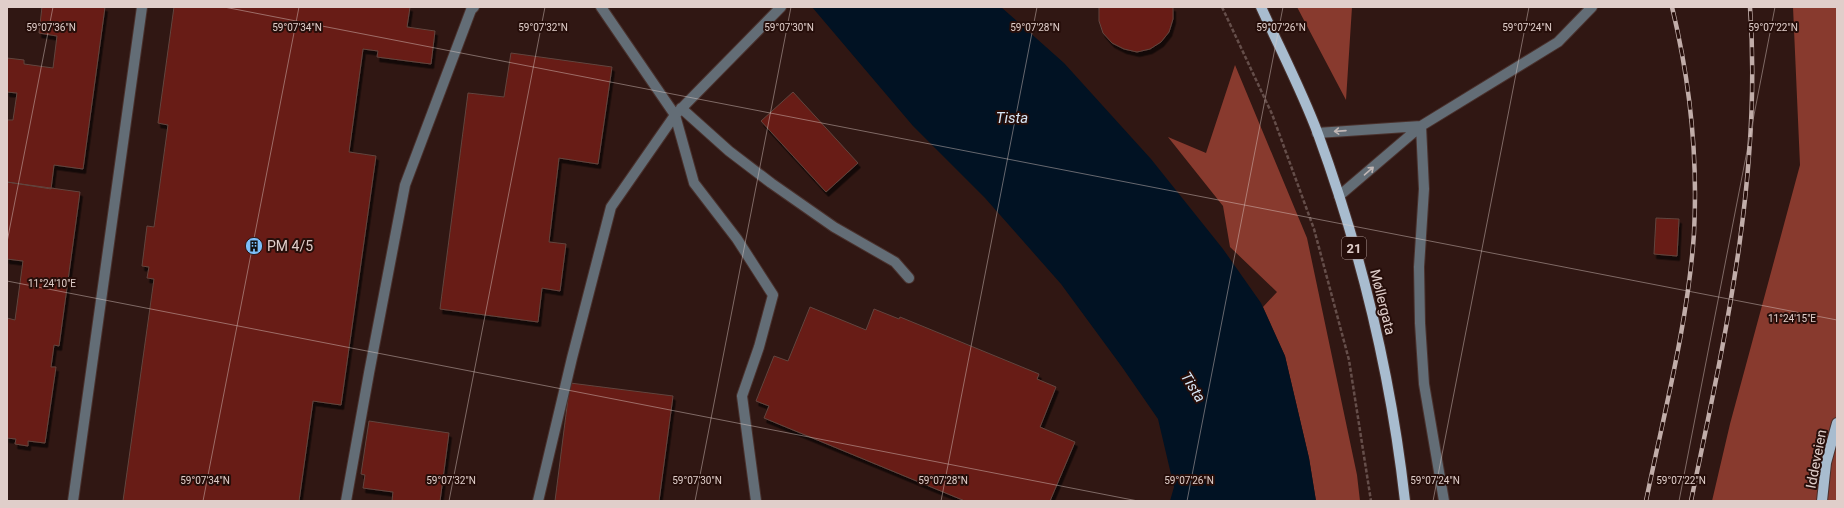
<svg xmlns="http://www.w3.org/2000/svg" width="1844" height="508" viewBox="0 0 1844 508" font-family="Roboto,sans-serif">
	<defs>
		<filter id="shadow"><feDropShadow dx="2.5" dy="4.5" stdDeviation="0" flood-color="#0009"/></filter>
	</defs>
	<rect width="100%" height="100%" fill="#301713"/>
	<path fill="#883a2e" d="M1297,7H1352L1346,100Z
		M1793,7H1837V501H1712L1730,424L1800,165Z
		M1235,65L1307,238L1357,475L1360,501H1316L1309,458L1285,356L1263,307L1277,292L1230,247L1223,206L1168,137L1206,153Z"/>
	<path fill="#011223" d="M812,7H1001L1064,63L1151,159L1223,249L1261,303L1285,356L1309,458L1316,501H1170L1174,487L1158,419L1122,367L1061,284L985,198L913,126Z"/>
	<path fill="#671b12" stroke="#62453f" filter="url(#shadow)" d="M42,7H105L83,169L54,165L51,189L7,182V120H13L17,93L7,92V58L24,60V64L53,68L57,36L39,33Z
		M174,7H410L407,27L435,31L431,64L377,57L378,51L363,49L349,152L376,156L341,405L313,401L299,501H123L154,279L147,278L149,267L142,266L147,226L154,227L168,125L158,123Z
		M1099,7H1173V19L1169,32L1161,42L1150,49L1137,52L1124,49L1112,43L1103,33L1099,21Z
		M511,53L612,67L598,164L559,158L549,242L566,244L560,291L542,288L538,322L440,309L468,93L504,97Z
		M793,92L858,163L826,192L761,121Z
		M7,182L80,192L59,346L54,345L51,367H56L45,443L28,441V446L15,444L16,439L7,438V318L15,320L23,261L7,259Z
		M1656,218L1679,219L1677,256L1654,254Z
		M810,307L866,330L874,309L899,319L900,317L1039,374L1037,379L1056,387L1040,427L1075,442L1050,501H965L764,418L769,406L756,401L774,356L788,361Z
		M570,383L673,396L659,501H555Z
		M369,421L449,433L440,501H392L393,492L363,488L365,475L361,474Z"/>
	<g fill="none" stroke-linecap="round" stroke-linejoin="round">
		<defs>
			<path id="minor" d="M601,7L675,115L694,183L737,239L773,295L759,347L742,396L756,501
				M681,108L729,151L771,183L834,227L895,262L909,278
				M1421,126L1424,189L1419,267L1420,323L1424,384L1444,501
				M1317,133L1421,126
				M1339,196L1421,126L1558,42L1592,7
				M73,501L142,7
				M346,501L369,373L405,185L471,10L474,7
				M538,501L572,358L611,207L675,115L781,7"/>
			<path id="major" d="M1261,7C1280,49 1302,91 1318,134C1361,252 1391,376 1405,501
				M1822,501L1826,463L1837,423"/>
		</defs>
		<use href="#minor" stroke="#49312d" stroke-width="12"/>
		<use href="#major" stroke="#49312d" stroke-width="12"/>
		<path stroke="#654e4a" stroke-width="2.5" stroke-dasharray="4 2" stroke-linecap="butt" d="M1222,7L1272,114L1314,229L1349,360L1371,501"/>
		<use href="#minor" stroke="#636d76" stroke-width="10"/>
		<use href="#major" stroke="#a8bccf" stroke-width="10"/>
		<defs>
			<path id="rail" d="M1646,501C1664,413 1688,323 1694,233C1698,156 1690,81 1672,7
				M1691,501C1725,338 1762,175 1750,7"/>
		</defs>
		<use href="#rail" stroke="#c1ada9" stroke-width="4.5"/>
		<use href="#rail" stroke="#260e0a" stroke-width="3" stroke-dasharray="9" stroke-linecap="butt"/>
	</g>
	<defs><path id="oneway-shaft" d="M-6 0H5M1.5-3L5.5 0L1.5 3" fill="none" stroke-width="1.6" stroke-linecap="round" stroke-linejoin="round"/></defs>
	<g stroke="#c1b6b5">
		<use href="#oneway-shaft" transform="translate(1340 131) rotate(176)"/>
		<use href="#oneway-shaft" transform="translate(1369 171) rotate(-41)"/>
	</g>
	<path fill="none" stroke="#e0ceca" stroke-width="1" stroke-opacity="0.45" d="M224,7L1837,320M7,242L53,7M7,281L1138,501M203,501L299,7M449,501L545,7M695,501L791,7M941,501L1037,7M1187,501L1283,7M1433,501L1529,7M1679,501L1775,7"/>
	<defs>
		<symbol id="building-disc" viewBox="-11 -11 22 22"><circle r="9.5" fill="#7cbef9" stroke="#260e0a"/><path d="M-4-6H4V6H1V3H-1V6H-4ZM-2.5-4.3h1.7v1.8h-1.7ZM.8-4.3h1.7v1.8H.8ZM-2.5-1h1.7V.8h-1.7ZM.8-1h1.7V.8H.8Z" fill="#111"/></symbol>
	</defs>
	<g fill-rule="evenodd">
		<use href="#building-disc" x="244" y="236" width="20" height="20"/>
	</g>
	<g text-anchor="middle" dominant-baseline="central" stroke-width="4" stroke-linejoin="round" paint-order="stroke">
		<rect fill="#260e0a" stroke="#a89490" stroke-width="1" x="1342" y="237" width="24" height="22" rx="3"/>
		<g font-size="13" font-weight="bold" fill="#e0ceca">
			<text x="1354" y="248">21</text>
		</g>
		<g font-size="14" fill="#e0ceca" stroke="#260e0a" text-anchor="start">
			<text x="267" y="246">PM 4/5</text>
		</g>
		<g font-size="14" fill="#e0ceca" stroke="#260e0a">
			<text transform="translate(1383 302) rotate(76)">Møllergata</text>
			<text transform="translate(1816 459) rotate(-79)">Iddeveien</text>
		</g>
		<g font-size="15" font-style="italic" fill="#d6e6f6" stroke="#260e0a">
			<text x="1012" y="118">Tista</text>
			<text transform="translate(1193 387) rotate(58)">Tista</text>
		</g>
	</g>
	<g font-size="10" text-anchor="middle" fill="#e0ceca" stroke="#260e0a" stroke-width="4" stroke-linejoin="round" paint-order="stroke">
		<text x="51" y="31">59°07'36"N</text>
		<text x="297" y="31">59°07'34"N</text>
		<text x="543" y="31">59°07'32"N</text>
		<text x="789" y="31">59°07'30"N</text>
		<text x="1035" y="31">59°07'28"N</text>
		<text x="1281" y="31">59°07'26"N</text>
		<text x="1527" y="31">59°07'24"N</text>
		<text x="1773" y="31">59°07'22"N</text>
		<text x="52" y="287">11°24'10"E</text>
		<text x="1792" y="322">11°24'15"E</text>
		<text x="205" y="484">59°07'34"N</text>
		<text x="451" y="484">59°07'32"N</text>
		<text x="697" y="484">59°07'30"N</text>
		<text x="943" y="484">59°07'28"N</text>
		<text x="1189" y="484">59°07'26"N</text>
		<text x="1435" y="484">59°07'24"N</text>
		<text x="1681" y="484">59°07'22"N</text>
	</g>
	<rect width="1844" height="508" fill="none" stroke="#e0ceca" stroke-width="16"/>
</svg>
